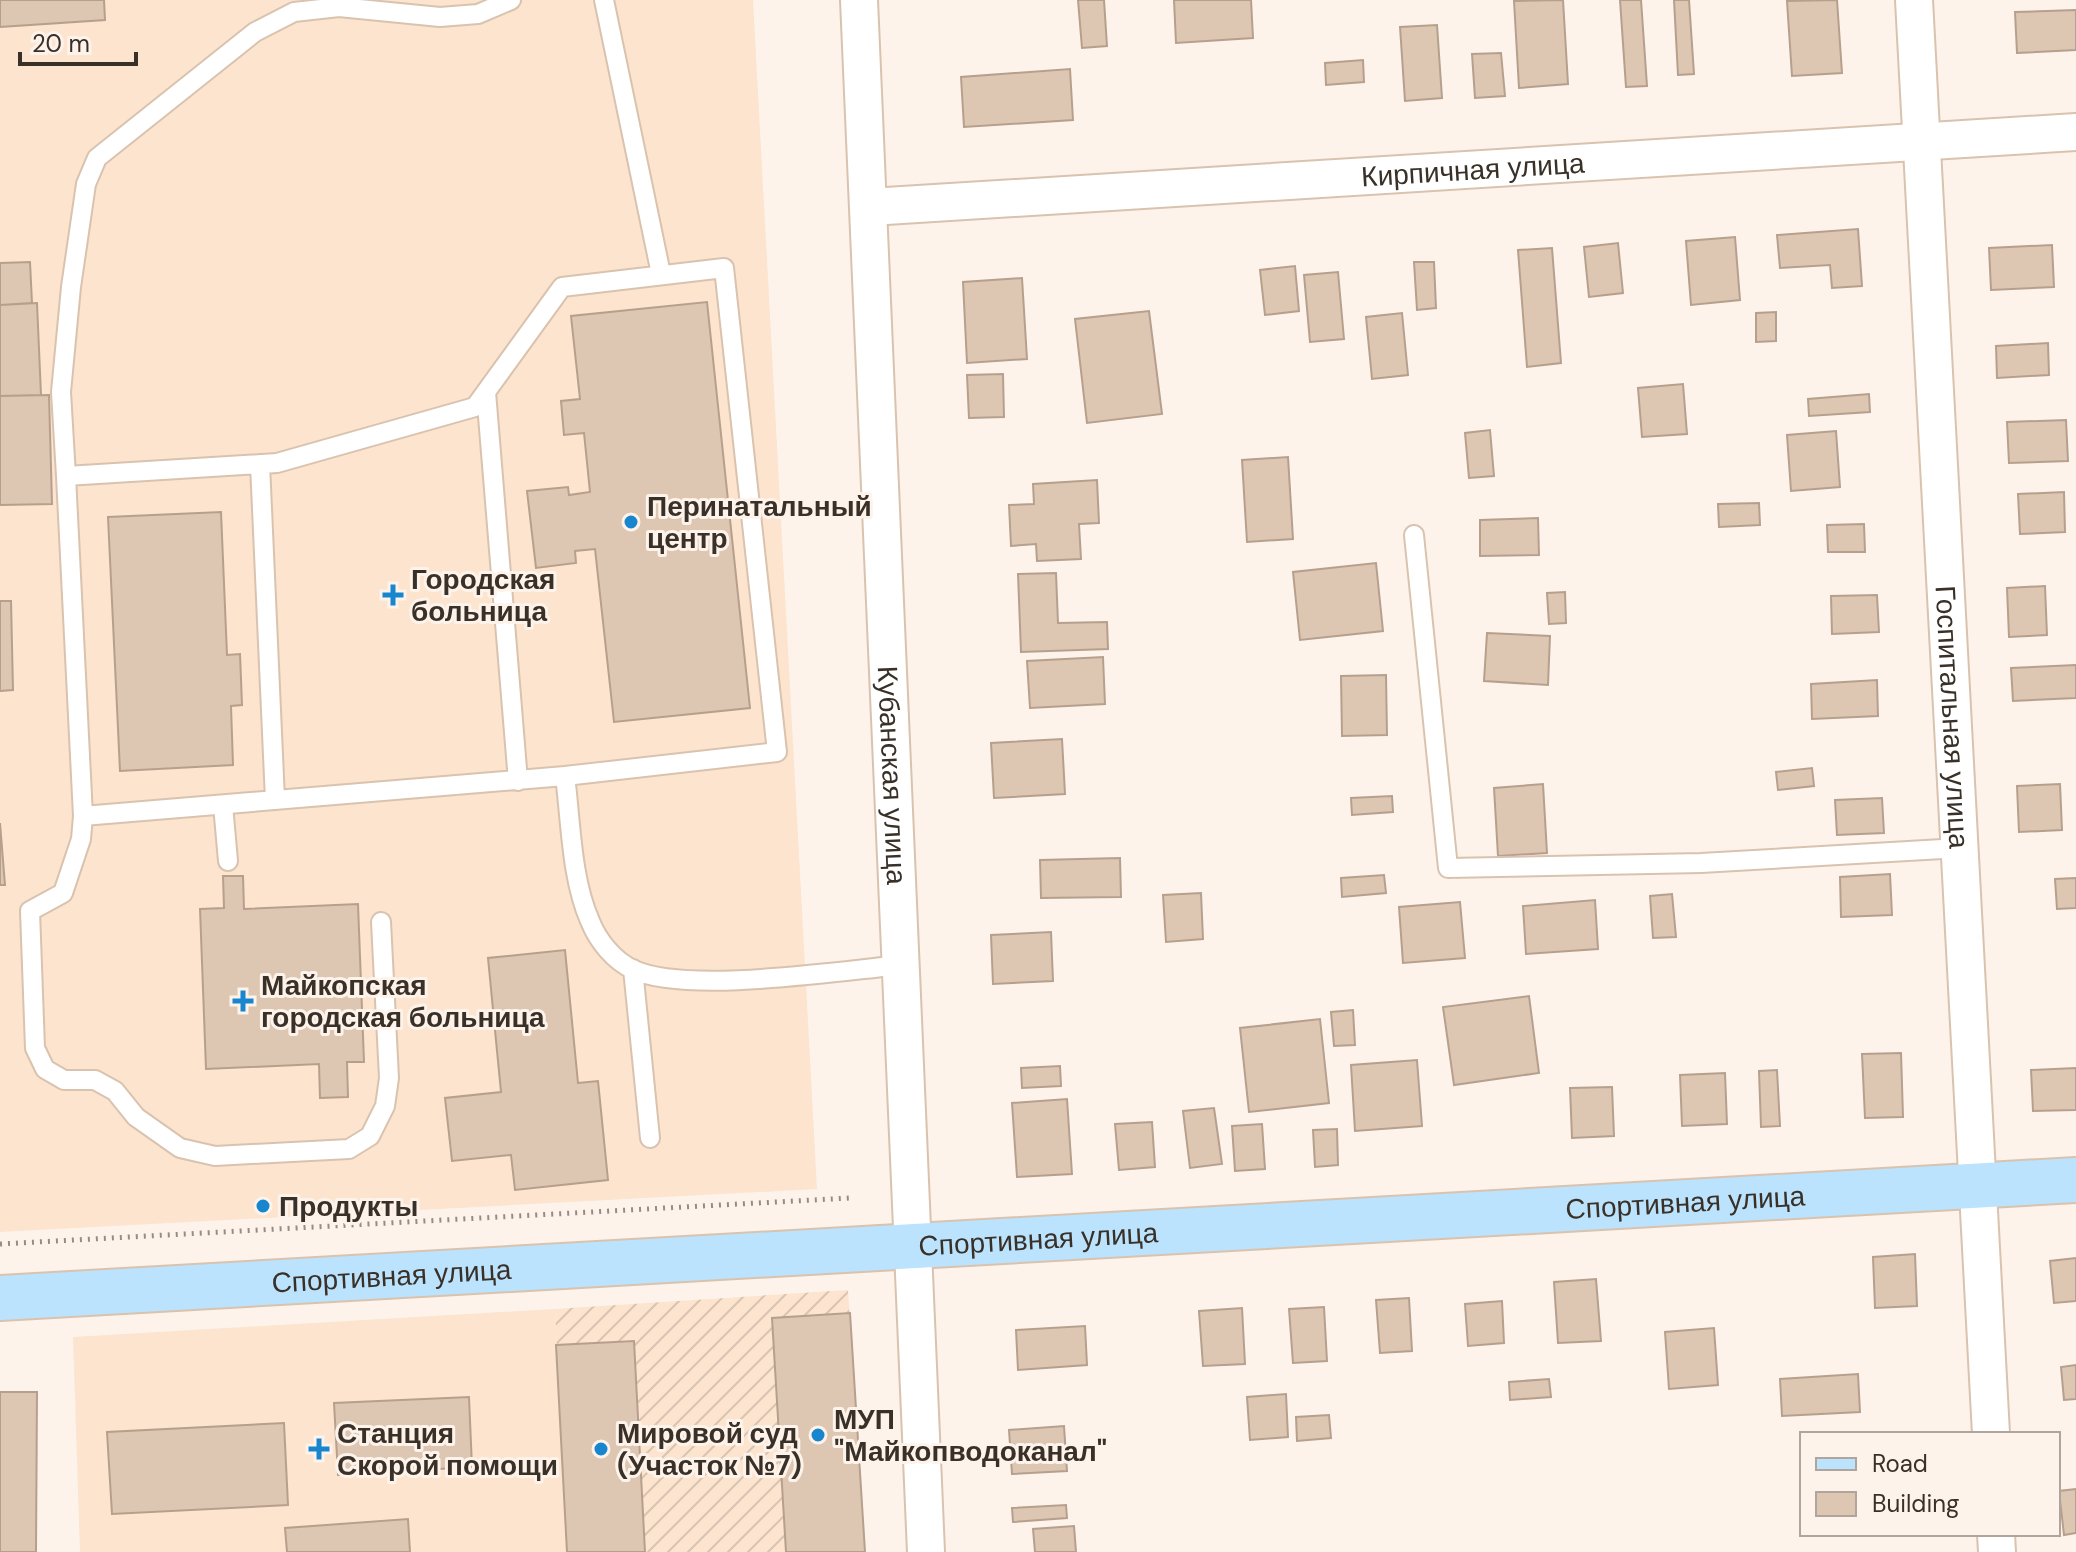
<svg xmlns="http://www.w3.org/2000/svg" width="2076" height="1552" viewBox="0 0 2076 1552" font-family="'DM Sans',sans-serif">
	<defs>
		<pattern id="industrial-furrows" width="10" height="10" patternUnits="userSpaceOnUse" patternTransform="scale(2)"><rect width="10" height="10" fill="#fce4cf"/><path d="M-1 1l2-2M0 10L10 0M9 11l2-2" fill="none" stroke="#d9c4b2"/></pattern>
	</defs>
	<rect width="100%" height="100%" fill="#fdf3eb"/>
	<path fill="#fce4cf" d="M0,0H753L817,1189L0,1232Z
		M555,1309L567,1552H80L73,1337Z"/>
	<path fill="url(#industrial-furrows)" d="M848,1290L865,1552H567L555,1309Z"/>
	<path fill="#ddc6b2" stroke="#b6a08d" stroke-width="2" d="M0,0H104L105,20L0,27Z
		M1078,0H1104L1107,46L1082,48Z
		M1174,0H1251L1253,38L1176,43Z
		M1563,0L1568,84L1519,88L1514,1Z
		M1620,0H1641L1647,86L1626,87Z
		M1674,0H1689L1694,74L1678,75Z
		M1837,0L1842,73L1792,76L1787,1Z
		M2076,10V50L2017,53L2015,12Z
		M1437,25L1442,98L1405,101L1400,27Z
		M1501,53L1505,96L1475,98L1472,54Z
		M1363,60L1364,82L1326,85L1325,63Z
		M1070,69L1073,120L964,127L961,77Z
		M1858,229L1862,286L1832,288L1830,265L1780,268L1777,235Z
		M1735,237L1740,300L1691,305L1686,241Z
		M1618,243L1623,293L1589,297L1584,247Z
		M2052,245L2054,287L1991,290L1989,248Z
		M1552,248L1561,363L1527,367L1518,250Z
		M30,262L32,303L0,305V263Z
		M1414,262H1434L1436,308L1417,310Z
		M1295,266L1299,311L1265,315L1260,270Z
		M1338,272L1344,339L1310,342L1304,275Z
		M1022,278L1027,359L967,363L963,282Z
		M707,302L750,708L614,722L595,549L575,551L576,563L536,568L527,491L568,487L569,495L590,492L584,433L564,435L561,401L580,399L571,316Z
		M37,303L41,395L0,396V305Z
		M1149,311L1162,414L1087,423L1075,319Z
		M1776,312V341L1756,342V313Z
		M1402,313L1408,375L1372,379L1366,317Z
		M2048,343L2049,375L1997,378L1996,346Z
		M1003,374L1004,417L969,418L967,375Z
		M1683,384L1687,434L1642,437L1638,388Z
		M1869,394L1870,412L1809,416L1808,399Z
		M49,395L52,504L0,505V396Z
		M2066,420L2068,461L2009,463L2007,422Z
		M1490,430L1494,476L1469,478L1465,433Z
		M1836,431L1840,487L1791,491L1787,435Z
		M1288,457L1293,539L1247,542L1242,460Z
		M1097,480L1099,523L1079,524L1081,559L1037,561L1036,544L1011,546L1009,505L1034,504L1033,484Z
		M2064,492L2065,532L2020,534L2018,494Z
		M1759,503L1760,525L1719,527L1718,504Z
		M221,512L227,655L240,654L242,705L231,706L233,765L120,771L108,517Z
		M1538,518L1539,555L1480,556V520Z
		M1864,524L1865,552H1828L1827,525Z
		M1376,563L1383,631L1300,640L1293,572Z
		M1056,573L1058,623L1107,622L1108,649L1021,652L1018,574Z
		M2045,586L2047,635L2009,637L2007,588Z
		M1565,592L1566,623L1549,624L1547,593Z
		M1877,595L1879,632L1832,634L1831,596Z
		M0,601H11L13,690L0,691Z
		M1487,633L1550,636L1548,685L1484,681Z
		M1103,657L1105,704L1030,708L1027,661Z
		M2076,665V698L2013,701L2011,668Z
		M1386,675L1387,735L1342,736L1341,676Z
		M1877,680L1878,716L1812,719L1811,684Z
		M1062,739L1065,794L994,798L991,743Z
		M1812,768L1814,786L1778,790L1776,772Z
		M1543,784L1547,853L1498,856L1494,788Z
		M2060,784L2062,830L2019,832L2017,786Z
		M1392,796L1393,812L1352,815L1351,798Z
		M1882,798L1884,833L1837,835L1835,800Z
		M0,823L5,885H0Z
		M1120,858L1121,897L1041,898L1040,860Z
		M1890,874L1892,915L1841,917L1840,877Z
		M1384,875L1386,893L1342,897L1341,878Z
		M223,876H243L244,909L358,904L364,1062H347L348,1097L320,1098L319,1064L206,1069L200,909L224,908Z
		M2076,878V908L2057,909L2055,879Z
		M1201,893L1203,939L1166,942L1163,895Z
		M1672,894L1676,937L1653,938L1650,896Z
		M1595,900L1598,949L1526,954L1523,906Z
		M1460,902L1465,958L1403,963L1399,907Z
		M1051,932L1053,981L993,984L991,935Z
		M565,950L578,1083L598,1081L608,1180L515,1190L511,1155L452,1161L445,1098L501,1092L488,958Z
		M1529,996L1539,1073L1454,1085L1443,1007Z
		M1353,1010L1355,1045L1334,1046L1331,1012Z
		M1320,1019L1329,1103L1249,1112L1240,1028Z
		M1901,1053L1903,1117L1865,1118L1862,1054Z
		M1417,1060L1422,1126L1355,1131L1351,1065Z
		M1060,1066L1061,1086L1022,1088L1021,1068Z
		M2076,1068V1110L2033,1111L2031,1070Z
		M1777,1070L1780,1126L1761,1127L1759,1071Z
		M1725,1073L1727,1124L1682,1126L1680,1075Z
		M1612,1087L1614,1136L1572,1138L1570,1088Z
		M1067,1099L1072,1174L1017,1177L1012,1103Z
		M1214,1108L1222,1164L1190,1168L1183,1111Z
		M1152,1122L1155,1167L1119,1170L1115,1124Z
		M1262,1124L1265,1169L1235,1171L1232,1126Z
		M1337,1129L1338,1165L1315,1167L1313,1130Z
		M1915,1254L1917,1306L1875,1308L1873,1257Z
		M2076,1258V1301L2054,1303L2050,1261Z
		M1596,1279L1601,1341L1558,1343L1554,1282Z
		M1409,1298L1412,1351L1380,1353L1376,1300Z
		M1502,1301L1504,1343L1468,1346L1465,1304Z
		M1324,1307L1327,1361L1293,1363L1289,1309Z
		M1242,1308L1245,1364L1203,1366L1199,1311Z
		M850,1313L865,1552H786L772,1318Z
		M1085,1326L1087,1365L1018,1370L1016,1330Z
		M1714,1328L1718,1385L1669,1389L1665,1332Z
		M634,1341L645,1552H567L556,1345Z
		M2076,1365V1399L2064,1400L2061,1367Z
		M1858,1374L1860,1412L1782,1416L1780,1379Z
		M1549,1379L1551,1397L1510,1400L1509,1382Z
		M0,1392H37L36,1552H0Z
		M1286,1394L1288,1437L1250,1440L1247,1397Z
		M469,1397L472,1467L338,1475L334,1403Z
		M1329,1415L1331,1438L1297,1441L1296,1417Z
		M284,1423L288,1505L112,1514L107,1432Z
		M1064,1426L1067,1471L1012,1474L1009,1430Z
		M2076,1489V1533L2064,1535L2059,1491Z
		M1066,1505L1067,1518L1013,1522L1012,1508Z
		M408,1519L410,1552H287L285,1528Z
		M1074,1526L1076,1552H1035L1033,1529Z"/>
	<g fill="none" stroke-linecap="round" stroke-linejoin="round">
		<defs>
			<path id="service" d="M604,0L661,274
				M486,392L518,781
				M260,464L275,800
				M66,476L61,392L71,287L86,184L97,158L255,32L294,12L339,7L440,17L478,14L511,0
				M1414,535L1448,868L1701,863L1960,848
				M223,805L228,861
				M83,816L565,776C571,822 571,878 590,921C598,941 614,961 634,970C688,994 838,971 902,965
				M381,922L389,1078L385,1106L370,1136L349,1149L215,1156L180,1148L136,1117L115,1091L95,1080H64L45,1069L35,1048L30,911L63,893L81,839L83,816L66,476L277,463L475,407L562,287L724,268L777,752L565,776
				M633,969L650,1138"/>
			<g id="minor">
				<path id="s1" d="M859,0L926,1552"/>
				<path id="s2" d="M1914,0L1991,1434"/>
				<path id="s3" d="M870,207L2076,132"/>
				<path d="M1996,1534L1997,1552"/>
			</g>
			<g id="secondary">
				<path id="s4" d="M0,1298L2076,1180"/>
			</g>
		</defs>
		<use href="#service" stroke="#d9c3af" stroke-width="22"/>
		<use href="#minor" stroke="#d9c3af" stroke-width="40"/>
		<use href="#secondary" stroke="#d9c3af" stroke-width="48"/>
		<path stroke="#968c84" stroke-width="5" stroke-dasharray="2 6" stroke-linecap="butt" d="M0,1244L850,1198"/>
		<use href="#service" stroke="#fff" stroke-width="18"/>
		<use href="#minor" stroke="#fff" stroke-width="36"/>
		<use href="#secondary" stroke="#bbe3fd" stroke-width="44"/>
	</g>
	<g fill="#1885cf" stroke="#fdf3eb" stroke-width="3">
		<circle cx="631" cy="522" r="8"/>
		<path d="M389 583h8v8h8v8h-8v8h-8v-8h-8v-8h8z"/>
		<path d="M239 989h8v8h8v8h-8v8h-8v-8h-8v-8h8z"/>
		<circle cx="263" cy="1206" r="8"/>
		<circle cx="818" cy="1435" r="8"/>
		<path d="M315 1437h8v8h8v8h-8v8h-8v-8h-8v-8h8z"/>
		<circle cx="601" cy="1449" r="8"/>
	</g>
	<g text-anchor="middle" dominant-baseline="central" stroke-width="6" stroke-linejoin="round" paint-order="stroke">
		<g font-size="28" fill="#393028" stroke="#fdf3eb">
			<text stroke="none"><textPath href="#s3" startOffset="604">Кирпичная улица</textPath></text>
			<text stroke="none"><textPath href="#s2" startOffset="718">Госпитальная улица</textPath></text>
			<text stroke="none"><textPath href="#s1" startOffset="776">Кубанская улица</textPath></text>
			<text stroke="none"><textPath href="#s4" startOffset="1688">Спортивная улица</textPath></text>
			<text stroke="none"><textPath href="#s4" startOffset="1040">Спортивная улица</textPath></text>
			<text stroke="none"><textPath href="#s4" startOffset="392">Спортивная улица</textPath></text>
		</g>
		<g font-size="28" font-weight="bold" fill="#393028" stroke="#fdf3eb" text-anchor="start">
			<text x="647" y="506">Перинатальный<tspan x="647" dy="32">центр</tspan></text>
			<text x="411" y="579">Городская<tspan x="411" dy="32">больница</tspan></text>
			<text x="261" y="985">Майкопская<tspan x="261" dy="32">городская больница</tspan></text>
			<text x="279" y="1206">Продукты</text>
			<text x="834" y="1419">МУП<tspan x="834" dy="32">"Майкопводоканал"</tspan></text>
			<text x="337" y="1433">Станция<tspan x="337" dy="32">Скорой помощи</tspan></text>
			<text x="617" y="1433">Мировой суд<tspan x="617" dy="32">(Участок №7)</tspan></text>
		</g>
	</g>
	<rect x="1800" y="1432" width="260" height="104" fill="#fdf3eb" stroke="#afa59d" stroke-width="2"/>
	<rect x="1816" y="1458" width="40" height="12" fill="#bbe3fd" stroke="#afa59d" stroke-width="2"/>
	<text x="1872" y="1472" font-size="24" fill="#393028">Road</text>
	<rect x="1816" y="1492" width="40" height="24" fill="#ddc6b2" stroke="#afa59d" stroke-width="2"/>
	<text x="1872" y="1512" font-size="24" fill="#393028">Building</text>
	<path d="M20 52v12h116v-12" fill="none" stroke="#393028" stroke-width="4"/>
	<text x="32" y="52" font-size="24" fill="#393028" stroke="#fdf3eb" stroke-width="6" paint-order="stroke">20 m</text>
</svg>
